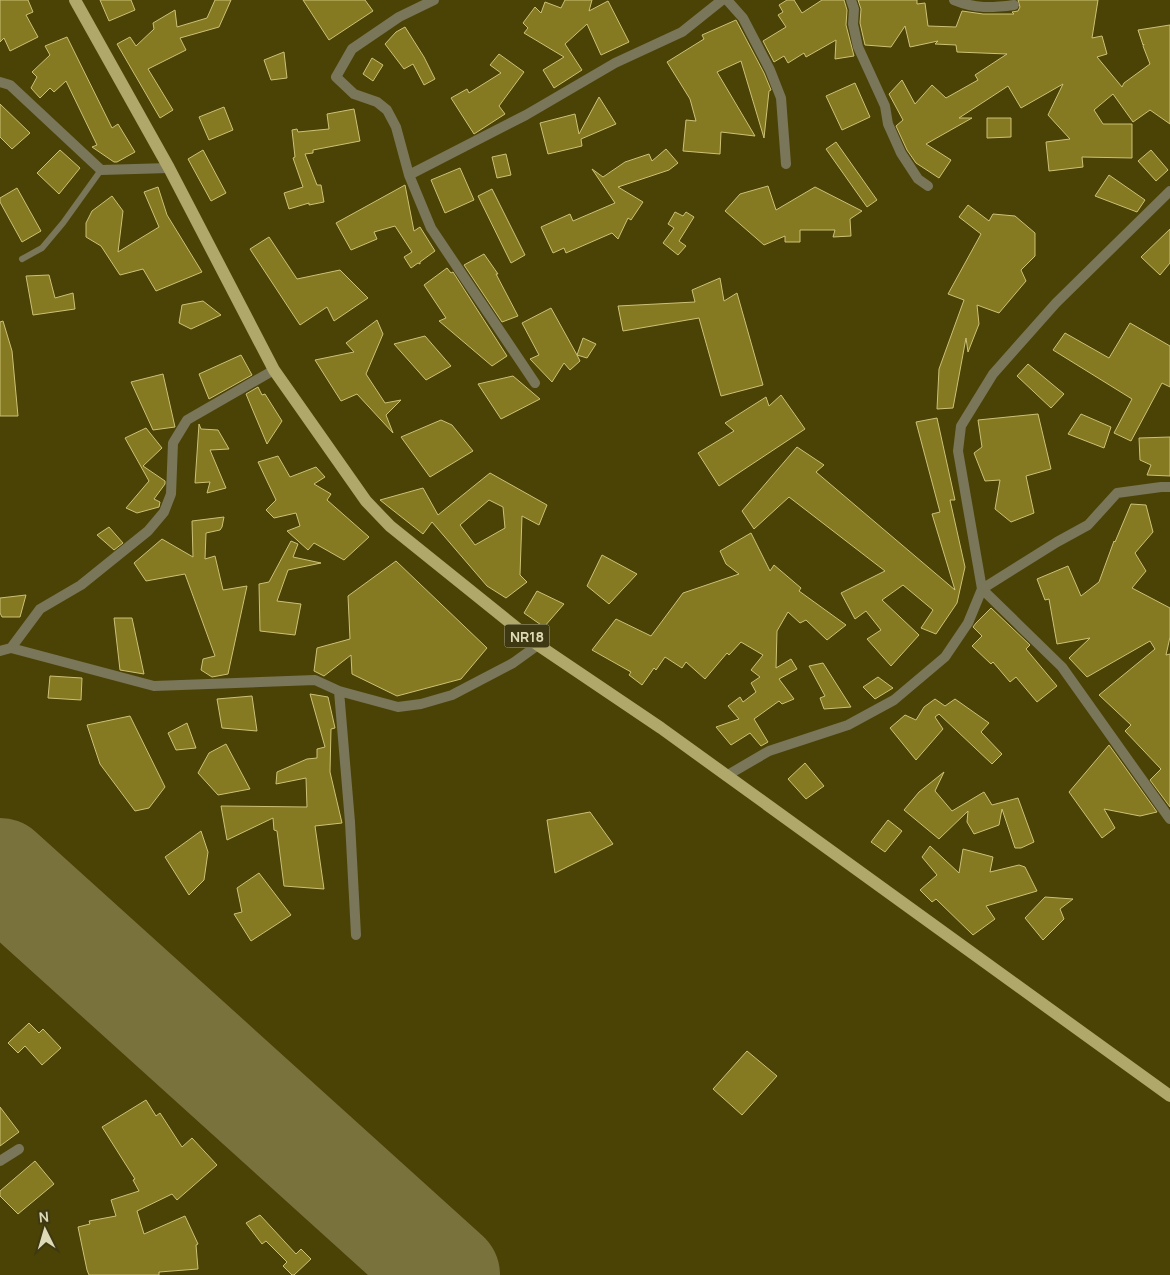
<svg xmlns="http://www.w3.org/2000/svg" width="1170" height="1275" viewBox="0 0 1170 1275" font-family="Manrope,sans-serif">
	<rect width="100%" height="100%" fill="#4b4305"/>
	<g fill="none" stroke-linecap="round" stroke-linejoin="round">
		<path stroke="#7a723c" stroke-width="106" d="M0,871L447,1275"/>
	</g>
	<path fill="#857921" stroke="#ccc177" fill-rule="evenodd" d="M0,0H28L33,12L26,15L38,37L10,51L4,38L0,42Z
		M100,0H131L135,10L109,21Z
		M215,0H231L219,27L180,38L186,50L148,69L173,110L160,118L117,44L130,37L136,46L154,29L153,23L175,10L177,27L207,18Z
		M303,0H365L373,11L329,40Z
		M565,0H592L589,11L608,1L629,42L601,55L587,24L565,44L582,70L554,88L543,70L564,57L524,33L528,28L523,23L535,7L541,13L545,2L561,8Z
		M787,0H794L802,13L822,0H844L847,10L846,25L854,56L835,59L836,40L806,57L804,53L788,63L784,56L774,62L763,41L786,27L778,15L783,12L779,5Z
		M858,0H917V4L925,3L928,26L956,27L962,11L983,14H1014L1012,12L1018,11L1020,7L1018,0H1098L1092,38L1102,36L1107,54L1097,57L1122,87L1124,83L1150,64L1143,46L1144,44L1143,45L1138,30L1170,25V124L1150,110L1133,122L1113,94L1094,110L1103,124H1132V158L1082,157L1083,167L1049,171L1046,142L1070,139L1048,115L1063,84L1021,108L1008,86L959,118H972L926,144L951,160L939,178L916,163L907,150L896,126L903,120L889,94L902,80L915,104L932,85L946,98L978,80L975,75L1007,54L957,52L956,45L935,44L938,41L910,47L905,26L891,47L865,45L860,23L861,9Z
		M736,20L764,73L771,90L769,91L764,138L741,61L717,72L755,136L721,132L720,154L683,151L686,120L696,121L690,99L667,62L704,39L702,35Z
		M405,27L424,57L435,79L424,85L413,64L404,69L385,44L396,32Z
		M67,37L112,128L118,124L135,152L117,162H114L92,147L97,145L66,81L54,92L50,88L40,98L31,88L37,77L32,72L50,55L45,46Z
		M284,52L287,78L271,80L264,60Z
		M499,54L524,72L499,106L505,114L474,134L451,98L467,89L469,93L501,73L490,65Z
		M372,58L383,65L373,81L363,74Z
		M855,83L870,117L842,130L826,96Z
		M599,97L616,124L581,139L582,146L548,154L540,123L575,114L579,134Z
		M0,104L30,133L12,149L0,137Z
		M224,107L233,130L209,140L199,117Z
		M354,109L360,141L313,150V153L305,154L317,185H321L324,202L309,205V203L289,209L284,193L303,187L293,158L295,157L292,130L297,129L298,132L329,129L327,114Z
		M987,118H1011V137L987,138Z
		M836,142L877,200L867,207L826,149Z
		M666,149L678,163L669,170L618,187L643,202L631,220L628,218L618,239L612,233L566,253L564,248L553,253L541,227L570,214L573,221L615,203L592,169L603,177L625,162L649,154L652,161Z
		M60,150L80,168L59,194L37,173Z
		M203,150L226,193L211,201L188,159Z
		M1151,150L1168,170L1156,181L1138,161Z
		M506,154L511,175L497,178L492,157Z
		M460,168L474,200L445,213L431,180Z
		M1109,175L1145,200L1137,212L1095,196Z
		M405,185L414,231L420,227L435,251L420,262V264L418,263L411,268L404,257L412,252L395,226L374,232L377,239L351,250L336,223Z
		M768,186L776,210L815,187L862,211L850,219L851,236L833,237L835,230H800V242H785V236L764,245L725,211L740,194Z
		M158,187L167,215L202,272L156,291L143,269L120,275L101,246L86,237V223L92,211L112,196L123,211L118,252L159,227L144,192Z
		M17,188L41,231L22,242L0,202V198Z
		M492,189L525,255L511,263L478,196Z
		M968,205L989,221L993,214L1015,216L1035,233V256L1021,270L1026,281L999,313L977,305L979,324L968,352L966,338L953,408L937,409L939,369L964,300L948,294L981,234L959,217Z
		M675,212L683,216L686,212L694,217L679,241L686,246L678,255L663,243L674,228L668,224Z
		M1170,229V263L1160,275L1141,257Z
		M269,237L297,279L340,270L368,298L334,321L327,307L300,325L250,249Z
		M484,254L498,274H496L518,316L502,322L464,265Z
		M447,268L451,273L453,272L507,356L492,366L439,321L446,318L424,285Z
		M49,275L55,298L73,293L75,309L33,315L26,276Z
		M720,278L724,301L737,293L763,385L721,396L699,318L623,331L618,306L695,302L692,290Z
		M203,301L221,315L191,329L179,323L182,305Z
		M551,308L577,355L583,338L596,344L587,358L577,355L580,361L570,370L564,363L552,382L530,359L539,355L522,323Z
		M377,320L383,334L366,374L385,403L401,400L386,415L393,433L357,394L341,401L315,360L354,352L346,343Z
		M3,321L12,351L18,416H0V322Z
		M1130,323L1170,346V387L1162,383L1131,441L1114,433L1132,399L1053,350L1065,333L1109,358Z
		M425,336L451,366L426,380L394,344Z
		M241,355L252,375L209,399L199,374Z
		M1028,364L1064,394L1051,408L1017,376Z
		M163,374L175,427L153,430L131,382Z
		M513,376L540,399L501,419L478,384Z
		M258,387L262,395L265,394L282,421L267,444L246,394Z
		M781,395L805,429L719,486L698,453L734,431L725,423L766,397L769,406Z
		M1038,414L1051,469L1026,476L1034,513L1011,522L995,509L1000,480L985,481L974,453L982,447L978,420Z
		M1081,414L1111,427L1104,448L1068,434Z
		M937,418L955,500H950L965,567L957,603L936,634L921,628L933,610L903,585L882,600L919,635L891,666L867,639L881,630L866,611L855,619L841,593L885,571L789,497L754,529L742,511L797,447L824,465L816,472L955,590L932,514L940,512L916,422Z
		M441,420L452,425L473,451L430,477L401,437Z
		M199,424L201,429L218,430L229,449L210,450L226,488L207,493L210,482L195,483Z
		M146,428L162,448L143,466L165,481V484L154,499L160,502L159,507L137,513L126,508L149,481L125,438Z
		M1170,437V476L1147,475L1151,465L1140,460L1139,438Z
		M278,456L290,477L316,467L325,477L314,484L331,494L327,500L369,537L344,560L314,543L308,550L287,531L300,526L296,513L274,518L266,510L276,500L258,462Z
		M490,473L547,505L539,525L522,516L520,575L527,582L506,598L487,586L432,522L423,534L380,500L423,488L438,515ZM489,500L503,507L505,528L475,545L460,525Z
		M1131,504L1146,505L1153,532L1135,553L1146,571L1132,588L1170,608V637L1166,655L1170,654V807L1150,780L1161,769L1125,731L1131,725L1099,695L1155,649L1150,641L1087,677L1069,658L1090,638L1057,644L1049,599L1045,600L1037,579L1068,566L1081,596L1099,582L1114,541L1115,542Z
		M224,517L222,527L220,530L206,533L205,559L215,556L223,590L247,586L228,674L212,677L201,670L203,659L215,656L185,574L146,581L134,563L162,539L193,557L192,521Z
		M109,527L123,543L114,550L97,535Z
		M751,533L770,571L774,565L801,588L799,591L846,625L827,640L806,620L800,623L788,612L777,631L776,668L791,659L797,669L779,679L794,699L782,704L779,701L754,719L768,742L761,746L750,733L731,745L716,727L739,719L728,706L740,697L743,702L756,692L751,683L760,677L751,670L763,655L741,642L729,655L727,653L705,679L686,662L682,668L665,657L656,670L654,668L642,685L629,675L631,672L592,650L616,619L651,636L683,593L739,574L726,564L720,551Z
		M291,541L298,544L293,557L321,563L288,570L277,601L301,604L295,635L260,631L259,584L269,582Z
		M602,555L637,574L609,604L587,586Z
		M396,561L487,648L461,679L397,696L352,674L351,655L324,676L314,671L317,648L350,639L348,596Z
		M537,591L564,604L544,627L524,613Z
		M26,595L20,617H2L0,613V598Z
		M991,608L1030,645L1026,649L1057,686L1037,702L1016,677L1010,682L993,662L991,664L972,646L982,636L973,627L976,623Z
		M114,618H132L144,674L120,670Z
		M823,663L851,707L824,709L820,698L825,696L809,666Z
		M50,676L82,678L81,700L48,698Z
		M878,677L893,688L875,699L863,687Z
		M310,694L328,697L335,728L331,729L330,772L342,823L315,826L324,889L284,886L277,831L274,830L273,818L227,840L221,806L307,807L306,778L276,784L277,772L307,759L317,758V749L325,747Z
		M252,696L257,731L222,728L217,699Z
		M935,699L945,706L955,699L989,723L981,732L1002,754L992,764L939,714L935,717L943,729L916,760L890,728L905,715L916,720L924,707Z
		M130,716L165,787L149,808L135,811L100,764L87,725Z
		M187,723L196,748L176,750L168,733Z
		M226,744L250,789L218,795L198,773L209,753Z
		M1109,745L1157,812L1140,816L1104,809L1115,828L1102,838L1069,792Z
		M805,763L824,786L806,799L788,779Z
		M944,772L935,791L952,811L984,792L992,805L1018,798L1034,842L1021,848H1015L1002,809L999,825L974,834L967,822L968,811L939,839L904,810L919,792Z
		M590,812L613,844L555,873L547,820Z
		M888,820L902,831L885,852L871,842Z
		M201,831L208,852L204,880L189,895L165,857Z
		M930,846L959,873L963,849L993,857L990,872L1019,865L1025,867L1037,891L986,906L995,919L973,935L936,899L932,902L920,890L937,875L922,857Z
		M259,873L291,915L251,941L234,914L242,912L237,888Z
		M1045,897L1073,899L1060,909L1064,919L1043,940L1025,918Z
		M29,1023L39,1033L43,1029L61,1048L42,1065L25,1046L18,1053L8,1043Z
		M747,1051L777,1076L742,1115L713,1089Z
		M146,1100L156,1116L160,1113L182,1147L192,1138L217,1165L177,1200L172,1194L137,1211L144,1234L185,1216L198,1244L196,1245L198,1269L159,1272V1275H89L87,1270L78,1227L90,1224L89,1221L116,1216L111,1200L139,1191L133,1180L135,1179L102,1127Z
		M0,1107L19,1132L0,1146Z
		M35,1161L54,1184L18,1214L0,1196V1191Z
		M260,1215L296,1254L301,1249L311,1259L294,1275H292L283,1266L287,1262L266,1241L262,1244L246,1223Z"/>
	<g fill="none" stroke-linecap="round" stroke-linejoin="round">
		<path stroke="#7a7659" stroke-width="6" d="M22,259L42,248L63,223L101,170"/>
		<path stroke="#7a7659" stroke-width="10" d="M434,0L399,17L352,49L336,77L354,94L377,102L387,110L396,127L409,175L431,228L535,383
			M727,0L743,18L770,70L781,98L786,164
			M851,0L854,9L853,24L858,47L885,106L888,124L901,153L918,179L928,186
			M954,0C976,9 991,8 1014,5
			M0,82L10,85L101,170L169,168
			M409,175L526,115L615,63L682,32L722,0
			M1170,487H1161L1117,493L1088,525L1057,542L982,589L1062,667L1170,819
			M11,648L40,609L81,585L148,531L164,512L171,494L173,443L187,420L274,370
			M0,651L11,648L154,686L315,680L339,691L398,707L421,704L452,695L513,663L538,645
			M339,691L350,822L356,935
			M726,776L769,751L848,725L894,700L945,657L968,623L982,589L958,451L961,426L993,374L1056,303L1170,191
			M0,1161L19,1149"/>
		<path stroke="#b0a76a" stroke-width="12" d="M75,0L169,168L274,370L366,501L390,526L538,645L661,728L1170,1096"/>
	</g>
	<g text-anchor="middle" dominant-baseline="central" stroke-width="4" stroke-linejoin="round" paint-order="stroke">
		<rect fill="#3e3912" stroke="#afaa85" stroke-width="1" x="504.5" y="624.5" width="45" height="23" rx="4"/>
		<g font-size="14" font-weight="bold" fill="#dfdab6">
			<text x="527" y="636">NR18</text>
		</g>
	</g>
	<g transform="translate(45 1230) rotate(355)" stroke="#3e3912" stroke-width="4" paint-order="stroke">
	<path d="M0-4L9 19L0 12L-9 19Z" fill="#dfdab6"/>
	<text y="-8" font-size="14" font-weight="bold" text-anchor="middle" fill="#dfdab6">N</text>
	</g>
</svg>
